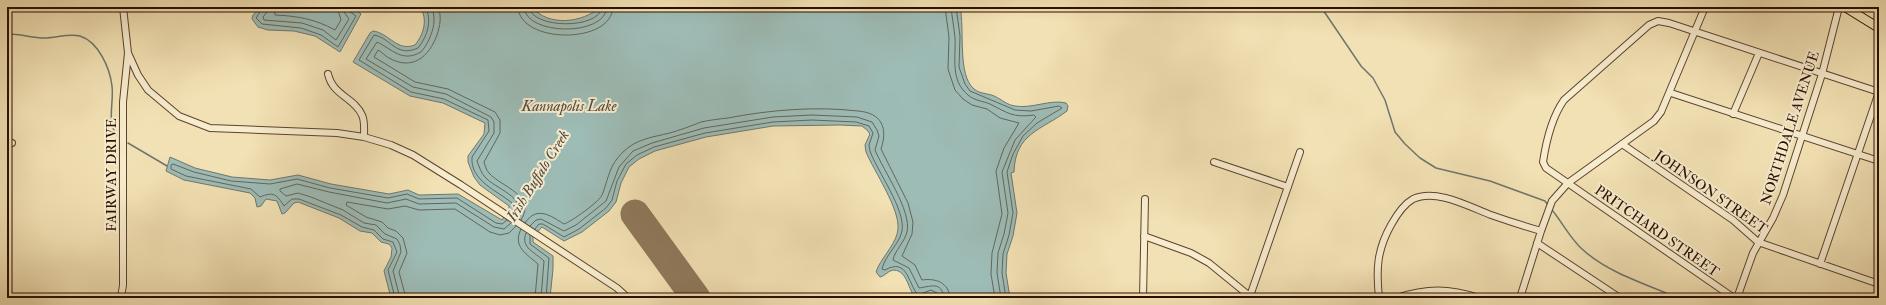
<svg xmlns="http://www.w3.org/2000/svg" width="1886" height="305" viewBox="0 0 1886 305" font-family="'IM FELL Double Pica',serif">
	<rect width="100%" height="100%" fill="#f2e1b4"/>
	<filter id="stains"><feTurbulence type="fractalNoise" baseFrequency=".005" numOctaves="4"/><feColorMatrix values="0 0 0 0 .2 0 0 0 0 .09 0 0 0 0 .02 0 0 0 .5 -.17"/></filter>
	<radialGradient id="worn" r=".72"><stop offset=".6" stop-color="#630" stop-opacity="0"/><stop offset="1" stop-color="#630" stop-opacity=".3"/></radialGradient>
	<path fill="#9dbcb6" stroke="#6f766d" d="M262,7H347L357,10L361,14L340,52L315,36L294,31L268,30L258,27L252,19L253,15Z
		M420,7H532C548,27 583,23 600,7H960C965,29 957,75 974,89C980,94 987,93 994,96C1001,99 1007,105 1015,106C1032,109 1050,99 1066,103L1068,106L1067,111C1042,130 1015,133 1014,172L1011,173L1017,213L1013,236L1007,254L1006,273L1010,298H936L930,294L921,298H916C908,291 908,271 894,270C889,270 885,276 880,277L876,272L878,267C884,255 897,242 898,229C900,209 874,171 866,152L865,145L870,134L867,130L862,126L840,125L773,126L706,137L655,151L639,159L629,167L621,183L616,202L609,211L582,232L564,241L542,227L533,237V242L553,256V269L550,298H391L384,271L391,257L392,248L389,244L381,242L372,233L360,231L339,218L298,202L294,203L285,213L282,214L277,201L266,199L261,206L257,207L255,198L250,193L184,180L166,171L170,157L195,168L232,177L270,180L298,175L331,184L389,194L408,190L419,195L458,194L502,220L509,210V206L480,185L474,177L468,162V156L484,134L485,123L443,103L410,96L353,62L370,33L373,31C389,33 397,52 415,45C424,34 428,19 420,7Z"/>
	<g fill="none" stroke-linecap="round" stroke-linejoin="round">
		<path stroke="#64655b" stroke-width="1" d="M263,7L256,18L262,24L301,28L321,35L338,47L356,16L349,11L348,7
			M268,7L267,12L263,17L264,20L302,23L323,30L336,40L349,19L344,12L343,7
			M274,7L275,15C297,16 315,19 335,30L341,20L337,7
			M425,7C433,20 427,37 418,48C396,58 391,38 374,35L359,60L411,92L444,99L488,120L489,131L472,157C470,181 498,191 512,203L514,208L511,213
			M431,7C439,20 430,42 421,52C402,63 392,49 377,42L366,59L413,87L446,94L491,117L494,122V133L477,161C479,166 481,173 485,177C495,189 528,197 516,216
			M438,7C442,16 440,26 437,35C429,57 412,71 389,58C385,56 382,52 378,50L374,57L415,82L448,89L495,112L500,120V133L484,162C485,165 486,170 489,173C501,187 537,195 521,220
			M518,7C519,44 612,45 613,7
			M524,7C525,36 606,37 607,7
			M529,7C531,29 600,30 602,7
			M945,7L949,37L948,69L955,90L963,99L972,105L987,109L1000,118L1019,123L1004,148L996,171L1002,214L992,253L991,274L995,298
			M951,7C952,17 954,27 955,38C956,58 950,80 968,95C975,101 983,101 990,104C1008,113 1013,118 1034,115L1036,117L1015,140L1002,172L1008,213L1004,234L998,253L997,273L1001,298
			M956,7L960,36L959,67L965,84L970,91L1015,110L1031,111L1059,106L1062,108L1037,123L1023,136L1013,154L1007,172L1013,213L1009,235L1003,254L1002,273L1006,298
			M525,223C537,205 551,216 564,224C571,222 600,201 602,195C609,178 608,167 623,152C636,139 653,137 670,133C680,130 691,126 701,122C710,120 719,119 728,118C769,110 816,106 858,111C882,113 888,128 881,149L908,203L913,222L912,234L902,256L915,265L922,280C935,278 949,282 950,298
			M530,226L536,220L541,219L564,231L576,225L606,201L619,167L633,151L652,143L704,128L773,117L812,115L857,117L872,122L877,130L879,136L875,150C883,170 912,211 907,232C904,243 895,250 893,260L909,268L919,288C929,287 942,280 944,298
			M521,229C512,247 527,254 538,264L535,298
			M535,229L539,224H543L564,237L579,229L606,208L612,200L617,181L626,164L637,155L654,147L705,133L773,122L812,120L856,122L869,126L873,133L869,145L870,151C877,171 906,210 902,231C899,245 885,255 882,269L885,270C908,257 908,284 918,295L931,290L937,293L939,298
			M526,233C520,248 535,252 544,261L541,298
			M530,235V244L549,258L546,298
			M395,298L388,270L397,252L393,242L383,239L374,230L362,227L341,215L299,199H292L284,206C277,195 274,191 260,197L251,189L186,176L171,169V165L173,164L194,172L231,181L270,184L297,179L330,188L388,198L407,194L419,199L457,198L496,223L502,224L507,220
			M400,298L393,271L401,252L400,245L397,239L385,234L376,225L364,223L343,210L311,197L298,193L286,196L280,191V189L297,184L329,192L387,203L406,199L419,204L456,203L494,227L504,229L511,223
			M406,298L399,272L407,253L403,238L396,231L388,228L382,222L366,217L346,205L347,202L388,209L405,206L419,210L455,209L490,232L500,235L509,233L516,226"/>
		<path stroke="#6f766d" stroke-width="1.5" d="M1321,7L1361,66L1373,78L1385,100L1395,132L1405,144L1420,158L1436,168L1490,181L1545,201L1548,205
			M7,34C16,33 33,38 44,38C56,38 69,33 80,36C99,42 110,69 112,86C114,103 107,119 116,135
			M128,143L167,166
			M1552,210C1562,222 1570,238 1582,249C1608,273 1646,284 1678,298"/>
		<path stroke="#8e785a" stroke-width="29" d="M635,214L696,298"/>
		<defs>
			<path id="minor" d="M123,7L128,53L138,75L148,90L179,116L210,128L337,133L364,137L391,145L413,155L461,185L617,288L628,298
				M328,74C333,96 354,97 362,115C365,121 364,130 364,137
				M1671,93L1879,161
				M1733,114L1759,53
				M7,142L12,143
				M1622,144L1733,220L1758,242L1879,284
				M1214,162L1288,187
				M1144,236L1191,253L1209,263L1252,298
				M1537,243L1620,298
				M1820,264L1879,92
				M1250,296L1300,152
				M121,298L123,285V102L128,53
				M1143,298L1145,199
				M1379,298C1376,269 1377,250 1391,225C1396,216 1404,204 1413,199C1436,188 1470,207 1491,215C1508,221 1524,226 1541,231
				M1396,298C1427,288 1449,288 1479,298
				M1520,298L1541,231L1552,201L1568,183L1654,121L1661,112L1705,7
				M1734,298L1546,168L1543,162C1546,142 1552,117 1564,100L1649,25L1658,21L1669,23L1879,92
				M1737,298L1753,253L1773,218L1783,195L1822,74L1839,7"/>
			<path id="major" d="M1845,7L1879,28"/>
		</defs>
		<use href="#minor" stroke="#5c432d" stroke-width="8"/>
		<use href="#major" stroke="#2a0e00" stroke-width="10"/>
		<use href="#minor" stroke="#f7ecce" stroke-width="6"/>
		<use href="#major" stroke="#f2e1b4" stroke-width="8"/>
	</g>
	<g text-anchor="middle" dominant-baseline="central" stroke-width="4" stroke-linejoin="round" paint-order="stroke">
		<g font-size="14" fill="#2a0e00" stroke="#f7ecce">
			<text transform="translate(1790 128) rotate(-72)">NORTHDALE AVENUE</text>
			<text transform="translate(111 175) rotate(-90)">FAIRWAY DRIVE</text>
			<text transform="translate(1711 192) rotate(35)">JOHNSON STREET</text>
			<text transform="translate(1657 231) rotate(35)">PRITCHARD STREET</text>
		</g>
		<g font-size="15" font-style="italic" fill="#524b40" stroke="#f7ecce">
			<text x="569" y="106">Kannapolis Lake</text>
			<text transform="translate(538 176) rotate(-58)">Irish Buffalo Creek</text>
		</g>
	</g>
	<rect width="1886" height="305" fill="none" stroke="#f2e1b4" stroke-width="24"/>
	<rect x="8" y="8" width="1870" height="289" fill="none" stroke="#2a0e00" stroke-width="2"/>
	<rect x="12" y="12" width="1862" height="281" fill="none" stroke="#2a0e00"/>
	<rect width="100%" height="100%" filter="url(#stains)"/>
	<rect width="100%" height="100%" fill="url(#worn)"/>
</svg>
